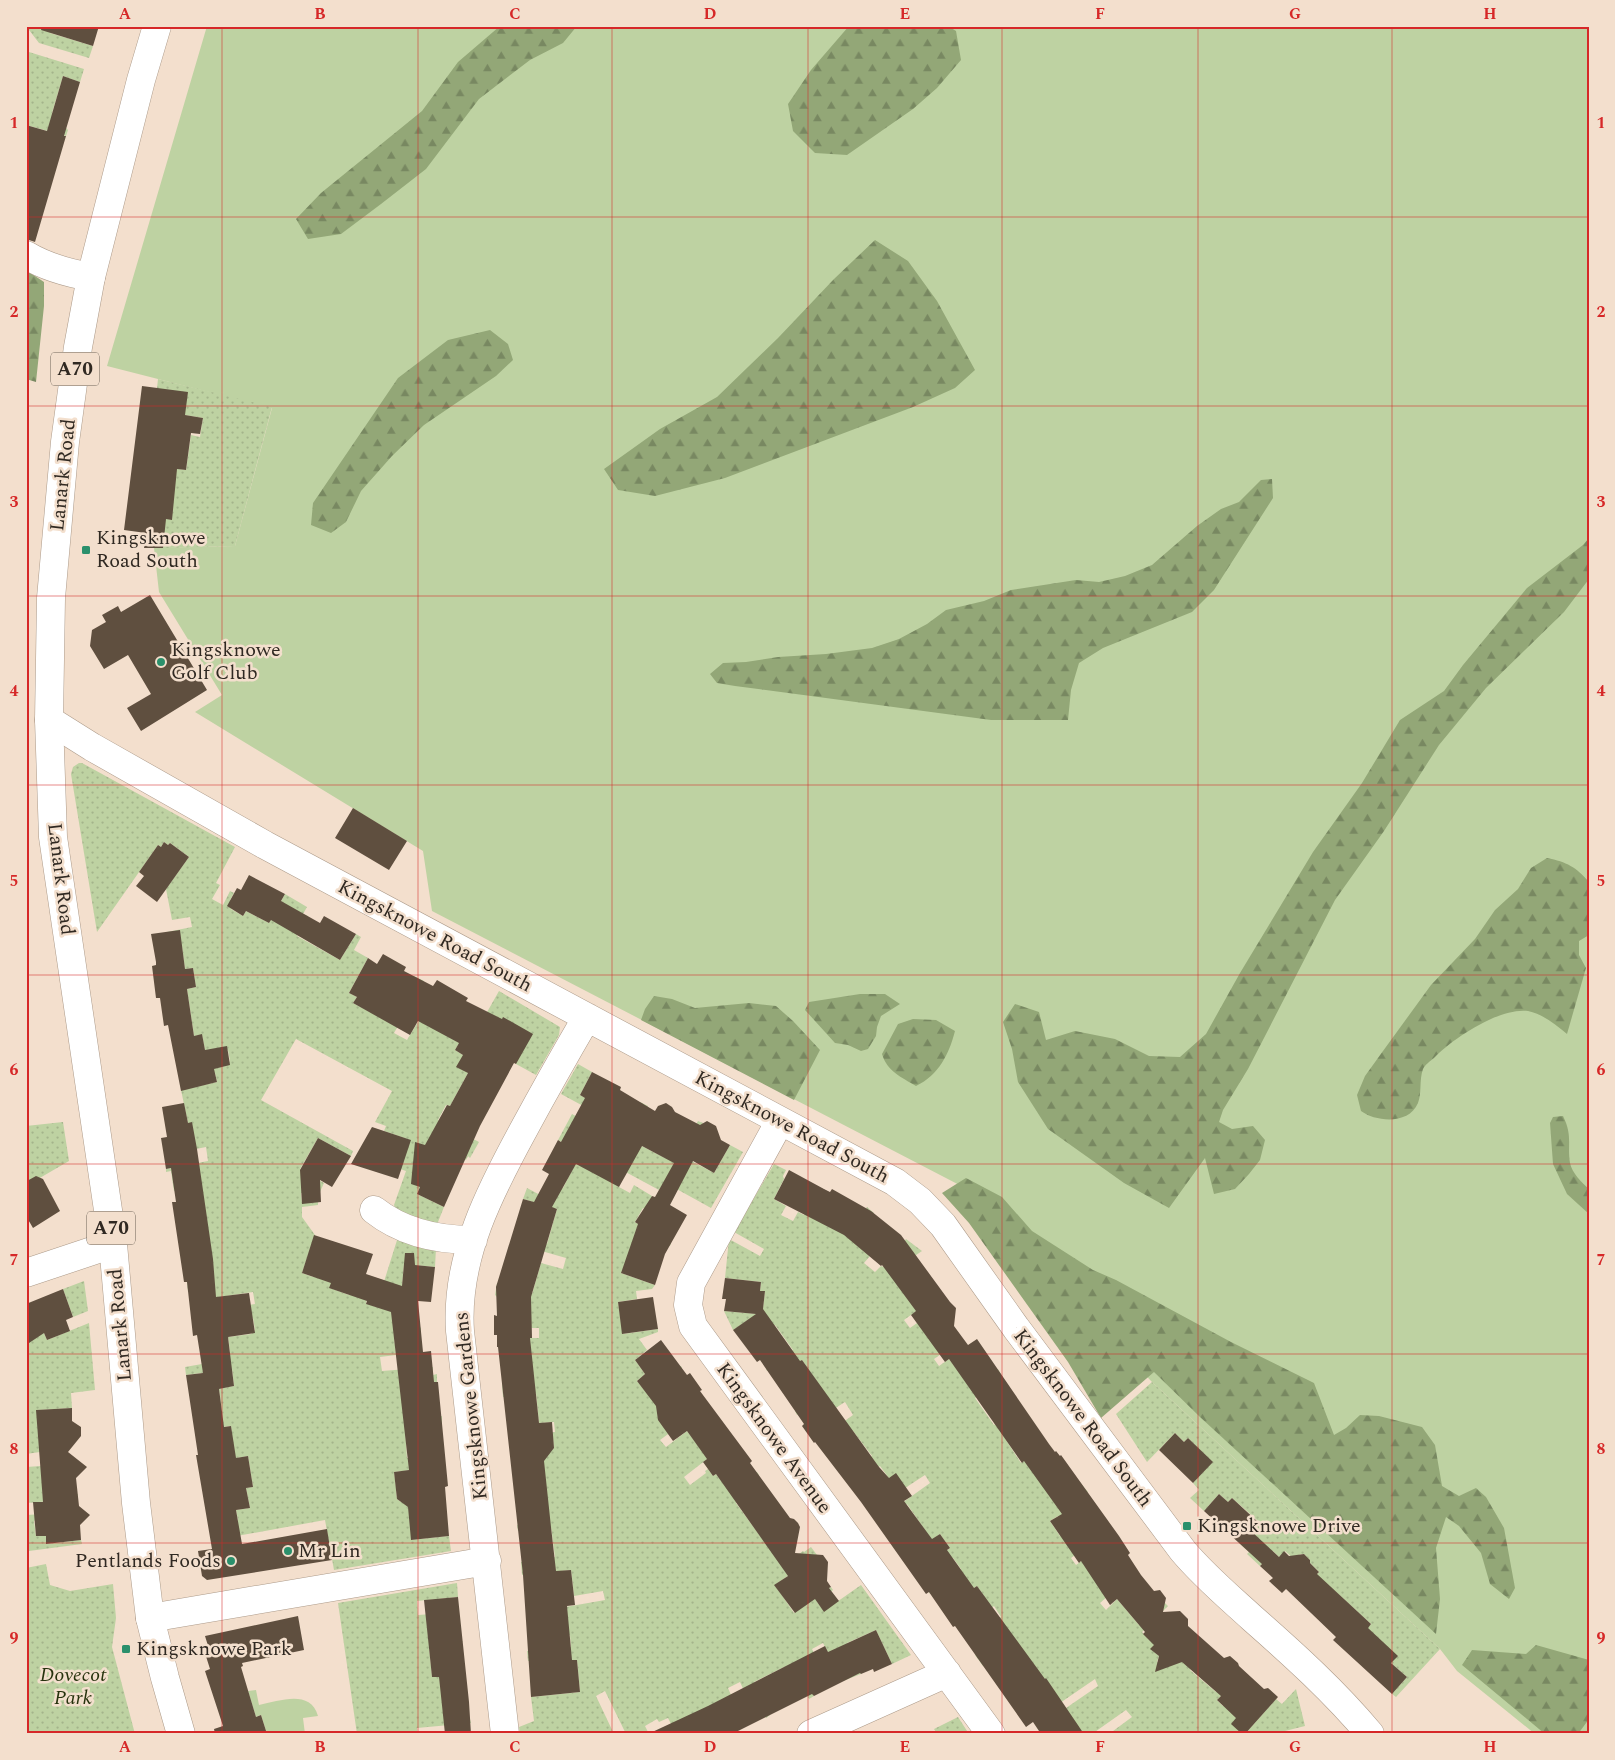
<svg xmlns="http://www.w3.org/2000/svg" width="1615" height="1760" viewBox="0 0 1615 1760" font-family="Spectral,serif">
	<defs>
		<pattern id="forest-firs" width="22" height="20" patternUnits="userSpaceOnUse" patternTransform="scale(1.25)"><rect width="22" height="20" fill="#93a777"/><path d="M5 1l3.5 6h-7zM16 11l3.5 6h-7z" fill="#788861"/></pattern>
		<pattern id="park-dots" width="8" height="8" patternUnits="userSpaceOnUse" patternTransform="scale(1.25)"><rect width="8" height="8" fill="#bed2a2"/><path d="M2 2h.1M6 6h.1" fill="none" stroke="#a4b48b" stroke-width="1.8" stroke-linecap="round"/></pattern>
	</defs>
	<rect width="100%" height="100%" fill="#f3dfcd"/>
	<path fill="#bed2a2" d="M207,26H1589V1734H1535L1457,1671L1440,1649L1152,1382L969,1190L432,911L423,851L195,712L222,695L159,592L154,548L235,546L272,408L107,366Z
		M256,1690L259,1705C280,1701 310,1689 318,1716L303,1718L305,1734H267L261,1715L256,1717L248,1691Z"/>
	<path fill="url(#forest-firs)" d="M500,26H577L563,43L530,60L479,99L426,169L381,204L341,234L308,239L296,219L321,193L422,111L458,62Z
		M849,26H948L956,31L961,60L937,88L913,109L847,155L815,153L793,131L788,104L811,70Z
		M875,240L908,261L937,301L975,370L955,388L913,407L725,478L655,496L618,490L604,469L660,429L717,397L778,338L834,279Z
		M26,270L44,282V306L36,382L26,379Z
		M490,330L508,344L513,360L496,376L424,425L392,456L361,491L346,522L331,533L311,525L313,503L398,378L448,340Z
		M1272,479L1273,498L1214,590L1192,612L1103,648L1079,663L1071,690L1068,720H991L735,686L717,683L710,674L723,663L746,662L778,657L826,654L872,648L899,639L927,624L946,610L984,601L1011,590L1076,580L1099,582L1125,576L1152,565L1197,526L1221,509L1239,502L1261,480Z
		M1589,538V579L1564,612L1486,688L1439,745L1384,831L1335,900L1248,1069L1223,1110L1219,1122L1232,1129L1253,1126L1265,1140L1260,1160L1249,1174L1235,1189L1214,1194L1205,1158L1169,1208L1124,1183L1048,1129L1018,1082L1012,1049L1003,1022L1015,1004L1039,1012L1046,1040L1075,1031L1115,1039L1149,1056L1180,1057L1206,1034L1240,973L1313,852L1362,783L1400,720L1444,691L1463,665L1527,588L1583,545Z
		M1547,858C1567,862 1576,867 1589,882V935L1579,941V955L1586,968L1567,1034C1556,1025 1543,1014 1528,1011C1500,1007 1452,1039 1434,1058C1430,1061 1425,1065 1423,1069C1419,1080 1422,1093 1418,1103C1409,1125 1376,1122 1361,1111L1357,1095L1365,1076L1383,1051L1431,985L1475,939L1495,910L1518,889L1531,868Z
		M860,994H885L900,1004L881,1016L877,1027L876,1036L868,1049L861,1051L848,1045L835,1043L805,1010L809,1002Z
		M654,996L672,999L695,1008L749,1003L776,1006L793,1021L820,1050L794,1100L641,1020L645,1009Z
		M913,1019L936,1020L955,1031C949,1054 939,1075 916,1086C901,1077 887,1071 882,1054L898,1024Z
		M1563,1116C1573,1136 1567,1145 1570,1163C1572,1173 1582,1183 1589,1189V1214L1567,1194L1553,1164L1550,1123L1553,1117Z
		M966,1178L1002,1197L1032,1231L1093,1270L1116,1280L1231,1342L1314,1383L1334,1435L1346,1428L1360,1415L1379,1416L1422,1427L1435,1445L1442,1486L1459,1496L1476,1488L1486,1497L1504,1528L1515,1588L1509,1599L1490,1584L1481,1553L1459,1526L1446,1517L1436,1548L1440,1599L1436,1634L1200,1417L1154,1372L1101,1418L1068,1362L969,1223L942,1193Z
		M1536,1645L1589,1660V1719L1578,1734H1545L1462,1665L1472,1650L1526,1654Z"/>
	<path fill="url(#park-dots)" d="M26,26H52L50,33L93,46L89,58L39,43Z
		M29,52L84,69L80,82L63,76L52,113L68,130L66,136L26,125V58Z
		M158,379L272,407L235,546L163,548L164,535L157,534L136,463L186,470L191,435L200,437L203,418L185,415L157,388Z
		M79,763H82L235,847L216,883L220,885L212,899L223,905L230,891L234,893L230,900L234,902L231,909L243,916L246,911L269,923L285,894L307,907L303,914L308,916L297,936L340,960L356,934L361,937L354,950L368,958L349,993L357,997L353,1003L389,1022L414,976L424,981L394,1033L407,1040L421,1017L464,1035L455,1050L463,1055L468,1073L450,1106L446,1105L438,1120L479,1142L470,1158L468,1156L466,1160L433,1142L432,1161L417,1194L444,1207L436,1227L396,1210L394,1205L406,1171L400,1169L410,1140L384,1131L386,1126L375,1122L392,1091L296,1039L261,1100L353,1151L351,1156L318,1138L300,1169L324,1183L320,1192L301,1193L302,1203L318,1202V1205L302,1207V1217L315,1235L302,1273L313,1277L334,1276L330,1288L349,1295L374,1277L366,1303L376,1307L398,1237L436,1248L435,1267L404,1264L400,1310L421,1328V1333L394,1336L396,1355L380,1357L382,1371L433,1367V1375L437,1374V1417L442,1416V1424L405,1428L407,1458L441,1455L430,1468L394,1472L396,1487H399L396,1490L397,1499L401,1502L445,1498L411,1540L449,1536L451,1551L334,1570L325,1520L226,1538L238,1520L236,1510L250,1508L246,1488L253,1487L248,1456L213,1462L232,1434L231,1426L222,1427L221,1420H223L219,1389L234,1386L232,1369L186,1375L185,1367L202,1364L201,1357L230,1352L228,1337L251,1334L255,1330L253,1318L224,1309L255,1304L253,1292L212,1298L210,1289L188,1292L187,1282L202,1187L174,1191L171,1171L166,1172V1169L208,1161L206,1147L196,1149L188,1123L181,1090L217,1082L215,1073L205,1070L226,1066L230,1061L228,1050H205L202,1035L194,1036L187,989L196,987L193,968L185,969L182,947L169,944L167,932L192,927L190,917L172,920L166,889L189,857L170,843L168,845L164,842L161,847L158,845L97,932L71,774L73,767Z
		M499,991L560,1027L559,1035L536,1075L516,1064L503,1018L483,1052L469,1044Z
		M578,1064L592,1072L580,1095L614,1114L640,1102L648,1106L630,1140L665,1158L687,1141L698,1121L703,1123L684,1157L714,1173L730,1145L743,1152L711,1208L664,1182L659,1190L607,1162L619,1187L630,1193L634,1185L652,1196L649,1202V1212L643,1208L635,1222L671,1243L670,1246L641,1233L621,1273L655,1285L652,1289L636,1291L637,1299L618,1302L623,1334L658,1329V1332L639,1339L647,1350L635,1360L645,1374L637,1381L646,1392L681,1366L682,1368L670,1378L709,1404L660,1440L666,1447L687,1431L705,1455L734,1438L684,1477L690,1485L706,1473L705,1471L708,1469L713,1476L716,1474L730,1492L757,1472L759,1475L736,1503L782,1566L803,1551L804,1552L811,1547L817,1555L775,1585L794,1613L831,1587L833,1590L817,1602L824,1611L861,1585L911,1655L892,1664L876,1630L847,1643L861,1674L843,1681L823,1643L812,1649L816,1657L798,1666L814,1696L809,1699L804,1690L797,1693L784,1667L754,1682L770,1715L766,1718L758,1701L750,1704L740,1682L728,1688L731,1695L676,1734L668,1718L659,1722L657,1719L645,1726L649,1734H626L605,1691L596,1696L614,1734H520L519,1727L534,1721L531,1697L580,1692L577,1660L531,1664V1661H528L527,1651L571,1647L570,1635H559L526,1614L605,1600L603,1591L574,1596L571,1570L522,1575L521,1562L555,1557L551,1527L518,1531L517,1525L534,1523L543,1452L552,1450L554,1448L553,1439L550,1436L540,1434L555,1432L554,1422L539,1423L536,1393L503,1397L502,1383L528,1338H539V1328H532L495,1295L497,1283L532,1294L541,1263L563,1269L566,1258L510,1242L547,1244L557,1209L523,1199L527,1188L542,1196L563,1188L581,1153L558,1140L572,1114L592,1125L598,1114L561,1094Z
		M63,1122L69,1161L26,1186V1126Z
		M774,1164L786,1170L783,1176L784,1179L774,1199L786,1206L781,1215L793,1221L798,1212L804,1215L819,1187L864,1211L867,1207L874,1213L861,1229L870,1256L864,1263L875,1272L881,1266L884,1267L906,1239L922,1251L897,1268L940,1294L904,1320L910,1328L917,1323L944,1352L934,1359L939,1366L949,1359L971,1388L998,1369L1003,1378L975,1398L994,1425L1009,1414L1031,1418L1004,1437L1021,1463L1037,1452L1079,1481L1088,1492L1074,1501L1062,1521L1058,1516L1050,1521L1060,1536L1110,1530L1071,1558L1076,1565L1087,1557L1138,1570L1100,1603L1106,1610L1117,1599L1139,1625L1165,1603L1168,1606L1142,1632L1148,1639L1158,1641L1151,1649L1159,1656L1157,1662L1177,1659L1193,1666L1190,1670L1216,1692L1239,1667L1244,1672L1217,1700L1223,1706L1227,1702L1240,1713L1242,1734H1109L1132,1717L1126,1710L1092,1734H1084L1079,1727L1037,1728L1098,1686L1095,1679L1060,1703L1038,1684L1009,1647L983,1666L975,1655L1002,1636L993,1622L1001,1617L994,1606L986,1612L984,1596L977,1586L968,1592L958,1576L930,1594L929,1592L961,1569L953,1558L947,1561L942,1554L950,1548L940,1534L905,1559L925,1530L907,1504L877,1521L930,1483L925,1475L899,1492L880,1466L852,1486L859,1465L872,1456L853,1431L832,1430L853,1415L845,1402L834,1409L824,1395L797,1415L795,1411L820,1386L802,1360L799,1362L793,1353L767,1371L766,1369L793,1350L775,1325L762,1334L748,1320L733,1330L724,1311L758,1314L763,1308L765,1291H760L761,1282L725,1278L729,1239L760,1256L764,1249L734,1232Z
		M84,1281L88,1311L73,1317L63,1289Z
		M27,1303L38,1331L42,1329L47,1340L89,1323L95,1390L71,1393L72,1408L37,1410L40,1452L26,1454Z
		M1152,1382L1440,1649L1396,1697L1392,1694L1407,1677L1391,1663L1346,1651L1371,1624L1335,1591L1303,1588L1319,1572L1310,1563V1560L1304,1554H1300L1295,1560L1285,1551L1279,1557L1273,1551L1260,1566L1247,1554L1249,1552L1239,1543L1258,1521L1232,1498L1228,1502L1219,1494L1204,1511L1190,1498L1199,1490L1193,1483L1212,1462L1188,1438L1184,1442L1175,1433L1147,1462L1116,1414Z
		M41,1466L43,1498L78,1494V1499L26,1503V1467Z
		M44,1514L34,1521L36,1536H46V1544L81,1540L82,1544L29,1551L26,1549V1515Z
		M46,1564L50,1585L70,1591L113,1584L116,1618L112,1647L135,1734H26V1568Z
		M457,1583L458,1597L417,1601L418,1615L432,1614L463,1642L429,1646L432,1677L466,1674L444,1721L470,1719L471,1723L417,1728V1732H412L409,1734H357L338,1603Z
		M1296,1689L1305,1726L1273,1734H1245L1276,1699L1282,1704Z
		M958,1717L969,1734H937L934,1729Z"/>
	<path fill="#5f4f3f" d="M42,26H99L93,46L41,30Z
		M63,76L80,82L64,136H66L35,242L26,239V125L47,131Z
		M142,386L188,392L185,415L203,418L200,434L191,433L186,470L177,469L172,520L166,519L163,548H144L146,533L124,530Z
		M150,595L207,690L141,731L127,708L151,694L128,655L104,669L90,646L92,630L106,622L102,615L118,606L121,612Z
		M353,808L407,841L389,870L335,838Z
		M164,842L168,845L170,843L189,857L157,902L136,886L144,876L139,872L158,845L161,847Z
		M249,875L285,894L281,901L320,923L324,916L356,934L340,960L271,920L269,923L246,911L243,916L227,906L237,888L241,890Z
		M180,930L185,969L193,968L196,987L187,989L194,1036L202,1034L205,1050L227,1046L230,1065L214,1069L217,1082L181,1091L168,1025L164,1026L160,998H156L152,966L156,965V962L151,934Z
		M383,954L406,967L404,971L433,986L437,980L468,998L466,1001L502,1019L503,1017L533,1034L516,1064L514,1063L480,1126L444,1207L417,1194L420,1187L411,1184L415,1142L425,1145L447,1105L450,1106L468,1073L456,1067L463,1055L455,1050L459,1043L418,1021L410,1035L353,1003L357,997L349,993L368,958L377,964Z
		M592,1072L621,1087L620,1090L655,1111L658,1106L666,1103L672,1107L675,1112L700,1125L707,1121L716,1126L721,1140L730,1145L714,1173L693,1161L670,1205L687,1215L665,1254L655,1285L621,1273L638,1224L635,1222L652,1196L655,1197L674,1163L642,1146L619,1187L576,1164L552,1207L557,1209L531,1297L532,1338H530L539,1423L552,1422L554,1448L544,1461L551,1527L556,1571L571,1570L575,1605L567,1606L572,1660H577L580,1692L531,1697L523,1575L498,1347H497V1335H494V1315L497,1316L496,1287L523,1199L534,1202L549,1174L542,1170L558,1140L561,1142L585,1098L580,1095Z
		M184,1103L188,1123L192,1122L197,1149L213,1259L216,1297L249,1293L255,1333L228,1337L234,1386L219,1389L224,1427L231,1426L236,1458L248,1456L253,1487L246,1488L250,1508L236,1510L242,1544L327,1529L332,1560L207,1580L202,1576L198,1551L212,1549L196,1455H198L186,1375L203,1373L197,1335L193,1336L187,1282H184L172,1202H176L171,1168L166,1169L161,1138L167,1137L162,1107Z
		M372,1127L411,1140L398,1179L351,1164Z
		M318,1138L351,1156L332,1187L320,1180L321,1202L302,1204L300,1170Z
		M789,1170L824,1189L830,1192L832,1189L871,1211L901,1235L950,1302L956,1308L954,1326L968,1345L977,1339L1049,1444L1055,1452L1056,1451L1060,1456L1061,1455L1119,1536L1130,1553L1128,1555L1141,1575L1154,1591L1160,1590L1166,1598L1163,1612L1180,1611L1188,1619V1626L1224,1658L1230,1656L1238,1663L1239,1666L1264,1689L1268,1688L1278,1697L1245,1734H1242L1231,1724L1236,1718L1217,1700L1221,1696L1182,1662L1155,1672L1159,1656L1150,1649L1154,1645L1143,1634L1145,1632L1117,1599L1110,1605L1081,1561L1079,1563L1050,1521L1062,1514L1024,1461L1022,1463L949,1359L945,1362L911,1315L916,1311L882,1265L881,1266L844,1235L774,1199Z
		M36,1176L43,1179L60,1211L33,1228L26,1216V1186L27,1181Z
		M314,1235L373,1254L366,1274L402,1286L405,1253H414L415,1265L435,1267L431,1302L418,1301L423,1352L431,1351L434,1382H438L448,1486L445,1487L449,1536L411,1540L408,1507L397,1499L394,1472L409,1470L391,1312L366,1304L367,1301L329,1288L331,1283L302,1273Z
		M725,1278L761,1282L760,1291H765L763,1309L800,1361L802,1360L879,1467L889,1478L896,1473L912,1496L904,1501L932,1539L940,1534L950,1548L947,1550L974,1588L977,1586L1045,1679L1046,1678L1084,1734H1041L1033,1722L1026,1727L955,1626L953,1627L929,1592L926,1594L861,1502L815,1442L814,1443L802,1426L804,1424L760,1360L757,1362L733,1330L756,1314L724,1311L726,1299H722Z
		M63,1289L73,1317L66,1320L70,1331L47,1340L44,1333L26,1345V1304Z
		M653,1297L658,1329L622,1334L618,1302Z
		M661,1340L687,1375L690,1373L702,1390L700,1391L752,1461L750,1463L790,1518L794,1519L798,1523L800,1527L795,1553L823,1555L828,1562L827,1581L831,1587L829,1588L839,1601L824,1612L815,1599L795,1613L774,1585L788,1576L716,1474L713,1476L703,1462L707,1459L687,1431L673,1441L658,1420L656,1406L637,1381L645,1374L635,1360Z
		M72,1408V1421L81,1427V1436L68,1452L87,1467L76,1478L79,1506L90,1515L80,1525L81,1540L46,1544V1536H36L33,1502H43L36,1410Z
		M1175,1433L1184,1442L1188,1438L1213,1462L1193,1483L1159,1450Z
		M1219,1494L1228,1502L1232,1498L1258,1522L1250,1530L1279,1557L1284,1551L1289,1556L1304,1554L1310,1560V1563L1319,1572L1317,1574L1371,1624L1368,1628L1398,1656L1391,1663L1407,1677L1392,1694L1333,1640L1336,1637L1286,1589L1282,1593L1269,1581L1273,1578L1260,1566L1262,1564L1204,1511Z
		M458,1597L469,1702L471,1734H445L439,1677H432L424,1600Z
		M298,1616L304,1650L242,1663L243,1666L241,1667L256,1717L261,1715L267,1734H215L214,1729L223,1726L205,1671L210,1669L204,1650L209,1649L205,1636Z
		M876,1630L892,1664L874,1672L873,1669L861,1674L860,1673L814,1696L812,1694L732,1734H648L708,1706L825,1646L828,1652Z"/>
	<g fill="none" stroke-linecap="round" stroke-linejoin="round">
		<defs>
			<path id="minor" d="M26,255C46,267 68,273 91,277
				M49,720L92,747L265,845L895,1182L920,1201L943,1225L1016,1328L1183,1551C1204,1576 1228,1596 1252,1618C1293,1654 1335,1692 1370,1734
				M780,1121L691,1283L688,1305L693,1326L991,1734
				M374,1210C403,1233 437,1240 473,1240
				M26,1273L113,1244
				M150,1618L487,1561
				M505,1734L460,1331C455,1257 491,1189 525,1127C545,1090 566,1053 587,1017
				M811,1734L947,1673"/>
			<path id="major" d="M157,26L141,80L91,277L78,347L65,442L51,598L49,720L53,837L113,1244L136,1503L150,1618L165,1678L181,1734"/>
		</defs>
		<use href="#minor" stroke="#ac9a89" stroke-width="29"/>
		<use href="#major" stroke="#ac9a89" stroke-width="29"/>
		<use href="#minor" stroke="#fff" stroke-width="28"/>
		<use href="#major" stroke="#fff" stroke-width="28"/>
	</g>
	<path fill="none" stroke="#d62828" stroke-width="1" stroke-opacity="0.55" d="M222,26V1734M418,26V1734M612,26V1734M808,26V1734M1002,26V1734M1198,26V1734M1392,26V1734M26,217H1589M26,406H1589M26,596H1589M26,785H1589M26,975H1589M26,1164H1589M26,1354H1589M26,1543H1589"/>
	<g fill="#2a906c" stroke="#f3dfcd" stroke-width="2">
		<rect x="81" y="545" width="10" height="10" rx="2.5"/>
		<circle cx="161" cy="662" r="5"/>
		<rect x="1182" y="1521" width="10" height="10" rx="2.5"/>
		<circle cx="288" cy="1551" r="5"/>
		<circle cx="231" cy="1561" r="5"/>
		<rect x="121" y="1644" width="10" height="10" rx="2.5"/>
	</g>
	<g text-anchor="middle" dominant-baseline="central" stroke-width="5" stroke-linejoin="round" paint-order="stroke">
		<g fill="#f3dfcd" stroke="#6a6055" stroke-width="1">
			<rect x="51" y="352.5" width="48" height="33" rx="4"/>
			<rect x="87" y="1211.5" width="48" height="33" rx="4"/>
		</g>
		<g font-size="19" font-weight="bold" fill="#302922">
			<text x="75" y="369">A70</text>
			<text x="111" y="1228">A70</text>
		</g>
		<g font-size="20" fill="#302922" stroke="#f3dfcd">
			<text transform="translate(63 475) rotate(-84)">Lanark Road</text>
			<text transform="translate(61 879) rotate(83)">Lanark Road</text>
			<text transform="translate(435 936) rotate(28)">Kingsknowe Road South</text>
			<text transform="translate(792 1127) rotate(28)">Kingsknowe Road South</text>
			<text transform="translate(120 1325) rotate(-95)">Lanark Road</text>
			<text transform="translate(471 1406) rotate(-96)">Kingsknowe Gardens</text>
			<text transform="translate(1083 1418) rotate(53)">Kingsknowe Road South</text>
			<text transform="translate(774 1438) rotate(54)">Kingsknowe Avenue</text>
		</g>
		<g font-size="20" fill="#302922" stroke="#f3dfcd" text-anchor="start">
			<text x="96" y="538">Kingsknowe<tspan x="96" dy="23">Road South</tspan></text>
			<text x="171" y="650">Kingsknowe<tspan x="171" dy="23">Golf Club</tspan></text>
			<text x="1197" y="1526">Kingsknowe Drive</text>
			<text x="298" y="1551">Mr Lin</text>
			<text x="221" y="1561" text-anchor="end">Pentlands Foods</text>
			<text x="136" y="1649">Kingsknowe Park</text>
		</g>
		<g font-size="20" font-style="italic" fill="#26320d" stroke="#f3dfcd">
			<text x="73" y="1675">Dovecot<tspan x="73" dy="23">Park</tspan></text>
		</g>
	</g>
	<rect width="1615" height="1760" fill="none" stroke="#f3dfcd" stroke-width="55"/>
	<rect x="28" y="28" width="1560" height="1704" fill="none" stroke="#d62828" stroke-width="2"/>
	<g font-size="16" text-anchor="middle" font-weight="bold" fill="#d62828">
		<text x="125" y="19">A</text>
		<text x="320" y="19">B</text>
		<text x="515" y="19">C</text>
		<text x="710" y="19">D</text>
		<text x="905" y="19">E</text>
		<text x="1100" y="19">F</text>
		<text x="1295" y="19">G</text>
		<text x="1490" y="19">H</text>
		<text x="14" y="128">1</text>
		<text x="1601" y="128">1</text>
		<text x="14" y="317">2</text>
		<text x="1601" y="317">2</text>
		<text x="14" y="507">3</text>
		<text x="1601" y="507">3</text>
		<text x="14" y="696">4</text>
		<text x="1601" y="696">4</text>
		<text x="14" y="886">5</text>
		<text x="1601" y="886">5</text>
		<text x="14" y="1075">6</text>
		<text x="1601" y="1075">6</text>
		<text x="14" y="1265">7</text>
		<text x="1601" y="1265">7</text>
		<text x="14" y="1454">8</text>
		<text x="1601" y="1454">8</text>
		<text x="14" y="1643">9</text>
		<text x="1601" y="1643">9</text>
		<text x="125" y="1752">A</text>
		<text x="320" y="1752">B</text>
		<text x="515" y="1752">C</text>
		<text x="710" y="1752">D</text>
		<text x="905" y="1752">E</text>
		<text x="1100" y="1752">F</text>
		<text x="1295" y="1752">G</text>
		<text x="1490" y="1752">H</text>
	</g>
</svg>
